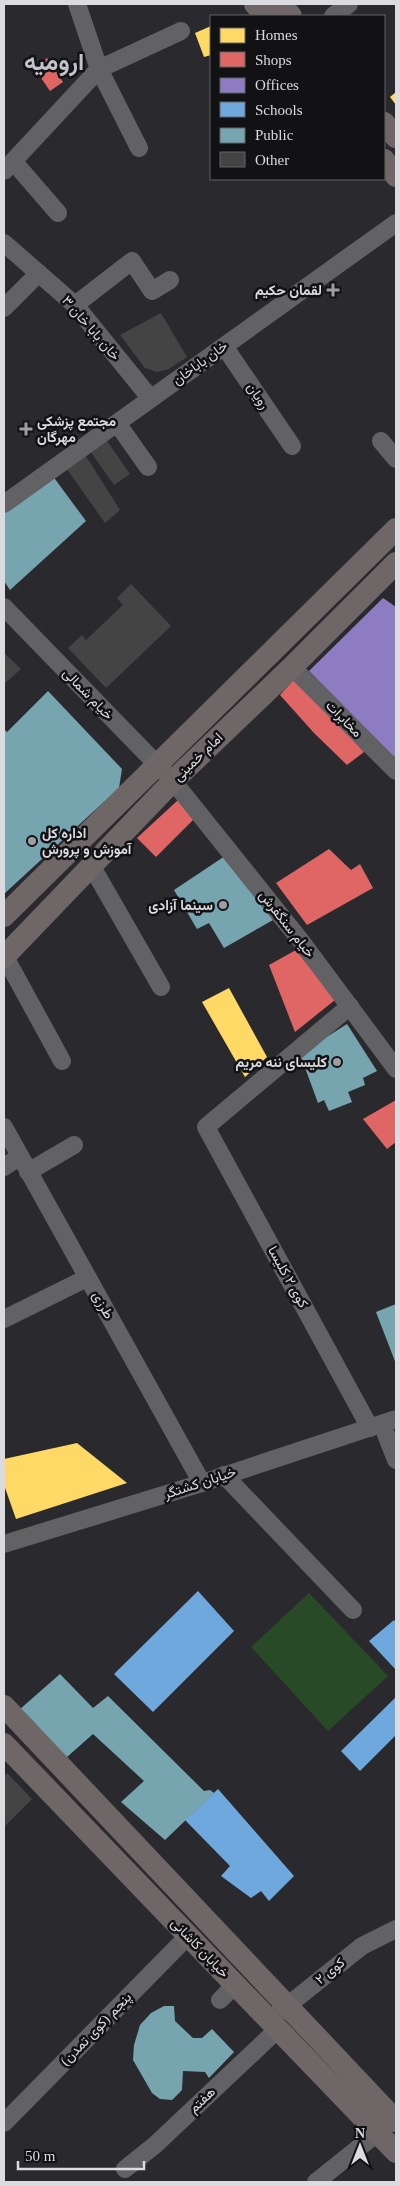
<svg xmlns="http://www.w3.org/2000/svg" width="400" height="2186" viewBox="0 0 400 2186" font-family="'Times New Roman',Vazirmatn,serif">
	<rect width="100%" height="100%" fill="#2a2a2e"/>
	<path fill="#294a26" d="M309,1593L388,1676L328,1731L251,1647Z"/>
	<path fill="#ffd966" d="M211,26V55L204,57L195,33Z
		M396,92V105L390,97Z
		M229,988L267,1057L245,1077L202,1002Z
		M77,1443L127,1483L16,1519L4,1485V1459Z"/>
	<path fill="#e06666" d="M47,58L63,82L50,91L35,69Z
		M296,677L364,752L347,765L314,733L280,695Z
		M178,800L195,818L156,857L137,838Z
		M329,849L351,870L360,864L373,888L307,925L276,883Z
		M296,950L335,1000L295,1032L269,965Z
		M396,1100V1142L387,1149L363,1119Z"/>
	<path fill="#8e7cc3" d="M383,598L396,607V755L394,757L309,671Z"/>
	<path fill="#6fa8dc" d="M198,1591L234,1631L153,1712L114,1674Z
		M394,1620L396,1623V1670L369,1641Z
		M396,1697V1735L360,1771L341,1751Z
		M218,1789L294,1876L269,1901L261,1891L251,1898L221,1876L230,1866L185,1820Z"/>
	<path fill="#76a5af" d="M52,475L86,521L10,590L4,581V511Z
		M48,691L122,769L119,788L4,894V729L7,732Z
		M225,856L273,920L224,948L209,923L197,929L174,890Z
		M347,1024L377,1071L363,1078L365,1085L348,1092L352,1102L329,1111L324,1100L318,1103L300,1054Z
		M396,1304V1364L376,1312Z
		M60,1674L93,1708L108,1696L204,1791L210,1790L214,1793L165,1840L121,1802L144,1781L93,1734L67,1757L19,1710Z
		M164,2006H174L175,2021L193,2038H202L212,2029L234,2052L209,2078L205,2072L183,2071L182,2090L172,2100L160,2099L152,2093L133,2060L134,2045L140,2025L151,2013Z"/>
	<path fill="#454445" d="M161,313L187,357L169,369L157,372L145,368L120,335Z
		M105,438L130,474L114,485L88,448Z
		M84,453L120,510L105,523L64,465Z
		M131,584L171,626L106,688L68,648L82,635L86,640L123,605L117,598Z
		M4,653L21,669L4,684Z
		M7,1773L32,1799L4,1827V1776Z"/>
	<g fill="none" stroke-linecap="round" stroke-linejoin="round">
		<path stroke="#626265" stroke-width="18" d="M77,4L99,69L139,148
			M333,16L349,4
			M13,161L58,213
			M4,171L99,69L181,31
			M4,243L75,305L151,399
			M75,305L132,261L152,291L170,280
			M4,308L39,273
			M224,346L292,446
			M117,423L148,467
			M381,441L396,459
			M4,504L396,223
			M4,607L173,781L301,941L396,1069
			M292,667L396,771
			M91,865L161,987
			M4,955L62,1061
			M350,1006L206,1127L370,1428
			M4,1127L202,1483
			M4,1167L19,1157
			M28,1172L74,1145
			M4,1319L87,1278
			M382,1424L396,1460
			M224,1475L353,1610
			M4,1544L202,1483L396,1419
			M220,2000L235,1985
			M277,2014L362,1946L396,1929
			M4,2123L188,1936
			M125,2169L155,2145L278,2029
			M316,2182L386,2126"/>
		<path stroke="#6f6667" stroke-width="22" d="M255,4L265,16
			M281,4L291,16
			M384,123L396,137
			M384,160L396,176
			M4,916L396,529
			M4,957L173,781L292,667L396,563
			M4,1706L396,2121
			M4,1744L396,2152"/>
	</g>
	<g fill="#9e9ea2" stroke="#121215" stroke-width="2">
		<path d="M330.5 282.5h5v5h5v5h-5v5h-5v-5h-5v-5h5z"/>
		<path d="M23.5 421.5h5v5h5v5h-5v5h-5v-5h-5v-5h5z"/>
		<circle cx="32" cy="841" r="5"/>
		<circle cx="223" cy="905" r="5"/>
		<circle cx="337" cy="1062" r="5"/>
	</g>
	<g text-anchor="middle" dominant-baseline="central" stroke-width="5" stroke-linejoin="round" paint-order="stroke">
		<g font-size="14" font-weight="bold" fill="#dcdce0" stroke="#121215" text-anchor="end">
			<text x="322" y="290">لقمان حکیم</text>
			<text x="37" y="421" text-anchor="start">مجتمع پزشکی<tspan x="37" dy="16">مهرگان</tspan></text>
			<text x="42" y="833" text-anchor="start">اداره کل<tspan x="42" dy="16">آموزش و پرورش</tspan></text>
			<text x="213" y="905">سینما آزادی</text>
			<text x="327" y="1062">کلیسای ننه مریم</text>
		</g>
		<g font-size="14" fill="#dcdce0" stroke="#121215">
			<text transform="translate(91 328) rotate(49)">خان بابا خان ۳</text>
			<text transform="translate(200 363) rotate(-36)">خان باباخان</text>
			<text transform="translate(258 396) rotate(56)">رویان</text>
			<text transform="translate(88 694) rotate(46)">خیام شمالی</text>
			<text transform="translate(344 719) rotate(45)">مخابرات</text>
			<text transform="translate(198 757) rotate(-44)">امام خمینی</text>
			<text transform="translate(287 924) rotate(52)">خیام سنگفرش</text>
			<text transform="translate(288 1277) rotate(61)">کوی ۲ کلیسا</text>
			<text transform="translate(103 1305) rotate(61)">طرزی</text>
			<text transform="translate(200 1483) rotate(-18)">خیابان کشتگر</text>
			<text transform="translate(200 1948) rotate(46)">خیابان کاشانی</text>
			<text transform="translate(330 1971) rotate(-39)">کوی ۲</text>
			<text transform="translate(96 2029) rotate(-46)">پنجم (کوی تمدن)</text>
			<text transform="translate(202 2100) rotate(-44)">هفتم</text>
		</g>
		<g font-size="24" font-weight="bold" fill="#c2c2ca" stroke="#121215">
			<text x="54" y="62">ارومیه</text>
		</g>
	</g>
	<rect width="400" height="2186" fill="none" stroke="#dcdce0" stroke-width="10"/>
	<rect x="210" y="15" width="175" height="165" fill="#121215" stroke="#636366"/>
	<rect x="220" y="28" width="25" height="15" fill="#ffd966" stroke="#636366"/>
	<text x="255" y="40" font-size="15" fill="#dcdce0">Homes</text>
	<rect x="220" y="52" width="25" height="15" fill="#e06666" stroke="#636366"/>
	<text x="255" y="65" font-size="15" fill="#dcdce0">Shops</text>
	<rect x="220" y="78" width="25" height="15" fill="#8e7cc3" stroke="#636366"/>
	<text x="255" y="90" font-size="15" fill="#dcdce0">Offices</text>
	<rect x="220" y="102" width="25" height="15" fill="#6fa8dc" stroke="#636366"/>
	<text x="255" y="115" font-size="15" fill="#dcdce0">Schools</text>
	<rect x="220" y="128" width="25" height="15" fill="#76a5af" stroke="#636366"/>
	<text x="255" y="140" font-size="15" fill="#dcdce0">Public</text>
	<rect x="220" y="152" width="25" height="15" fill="#454445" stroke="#636366"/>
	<text x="255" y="165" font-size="15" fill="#dcdce0">Other</text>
	<g transform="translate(360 2146)" stroke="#121215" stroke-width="4" paint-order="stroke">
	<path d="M0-4L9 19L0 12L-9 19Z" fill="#dcdce0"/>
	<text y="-8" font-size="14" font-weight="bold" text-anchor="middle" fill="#dcdce0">N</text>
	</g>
	<path d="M18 2161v8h126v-8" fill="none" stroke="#dcdce0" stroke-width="2.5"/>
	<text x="25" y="2161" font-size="15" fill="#dcdce0" stroke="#121215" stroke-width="4" paint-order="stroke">50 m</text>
</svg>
